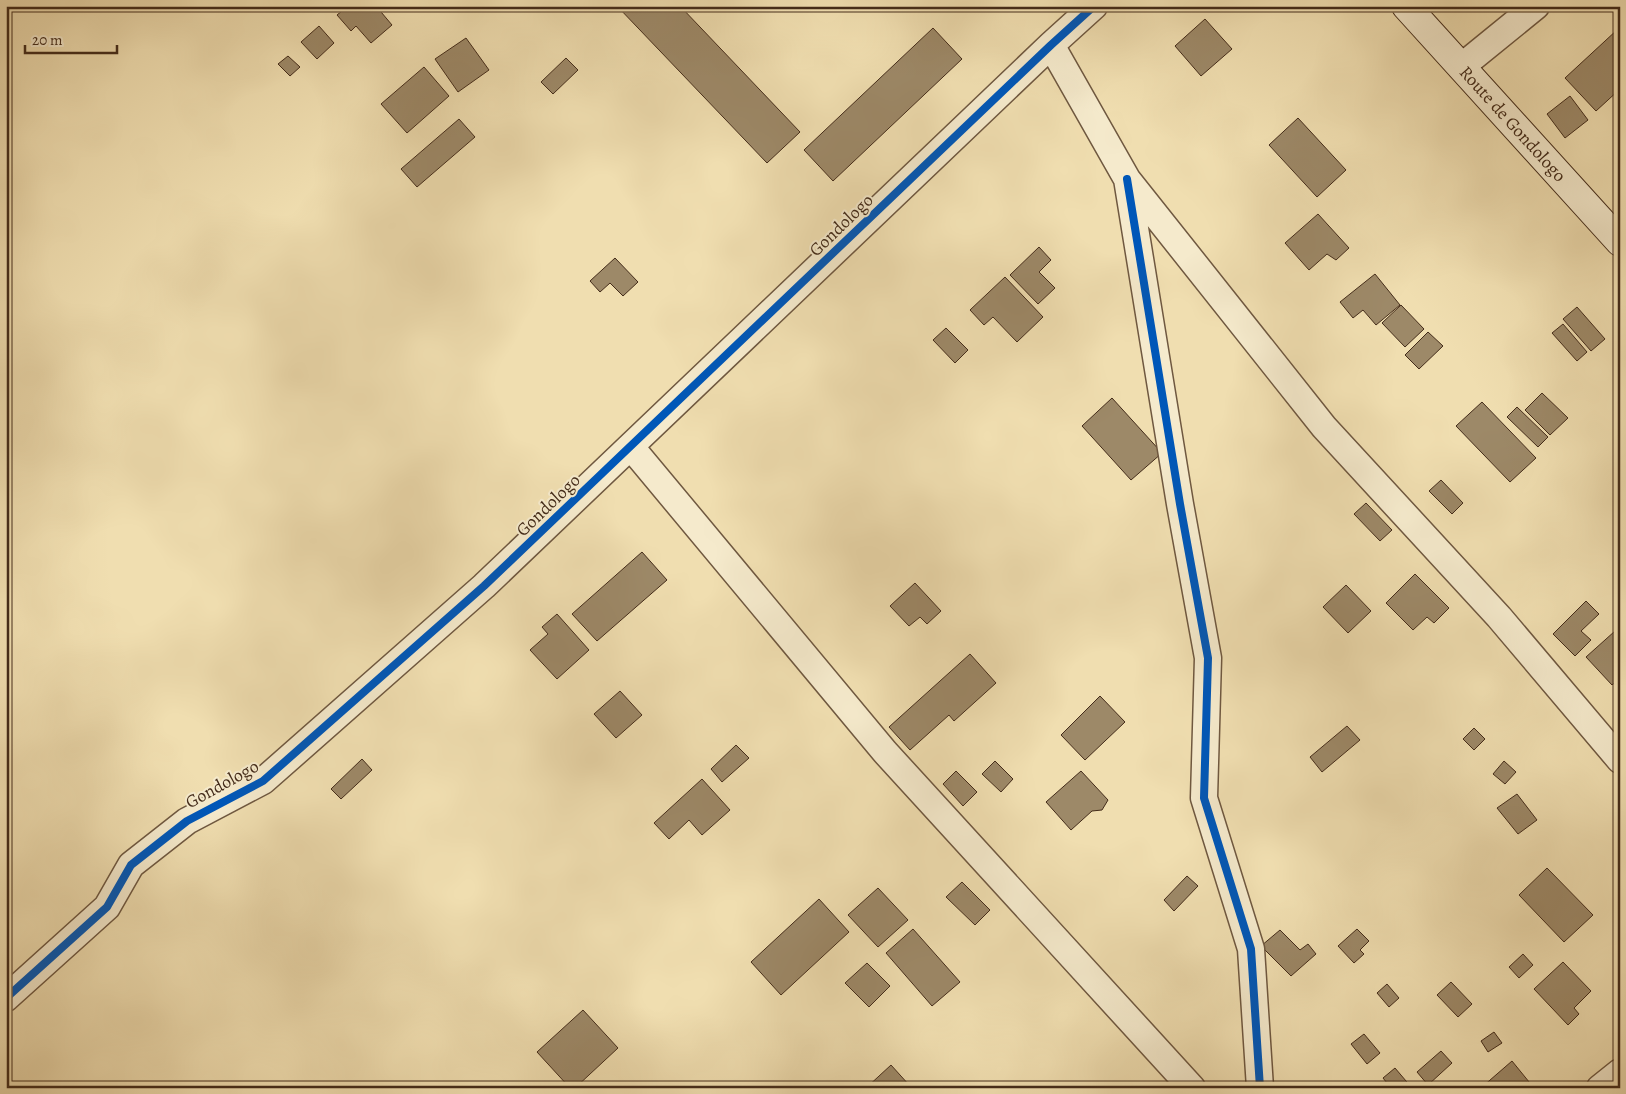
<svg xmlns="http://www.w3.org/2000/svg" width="1626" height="1094" viewBox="0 0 1626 1094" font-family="Alegreya,serif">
	<rect width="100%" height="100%" fill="#f0deb0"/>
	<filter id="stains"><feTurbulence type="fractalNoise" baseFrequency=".004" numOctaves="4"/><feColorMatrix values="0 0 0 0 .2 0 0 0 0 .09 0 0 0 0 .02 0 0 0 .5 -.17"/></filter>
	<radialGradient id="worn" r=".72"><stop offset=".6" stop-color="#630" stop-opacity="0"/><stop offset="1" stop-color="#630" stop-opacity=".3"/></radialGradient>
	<path fill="#9d8968" stroke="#442c1a" d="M348,6H376L392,25L371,43L356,26L351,31L337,15Z
		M617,6H680L800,132L767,163Z
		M1209,6H1221L1215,12Z
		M1205,19L1232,49L1201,76L1175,46Z
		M319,26L334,43L317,59L301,42Z
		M933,28L962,59L833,181L804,150Z
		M1618,29L1620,31V89L1596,111L1565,78Z
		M466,38L489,70L458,92L435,59Z
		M288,56L300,67L290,76L278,64Z
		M566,58L578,70L553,94L541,82Z
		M424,67L449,96L407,133L381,104Z
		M1570,96L1588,120L1565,138L1547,114Z
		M1298,118L1346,170L1317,197L1269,145Z
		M459,119L475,137L417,187L401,169Z
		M1318,214L1349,248L1336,260L1327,254L1309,270L1285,243Z
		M1039,247L1051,260L1039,272L1055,288L1038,304L1010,275Z
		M615,258L638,282L623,296L610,283L600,292L590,281Z
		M1375,274L1400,305L1376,325L1363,310L1353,318L1340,302Z
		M1005,277L1043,317L1017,342L993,317L984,325L970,310Z
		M1401,305L1424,329L1405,347L1382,323Z
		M1577,307L1605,339L1591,351L1563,319Z
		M1563,324L1587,352L1577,361L1552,333Z
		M946,328L968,350L955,363L933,340Z
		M1428,332L1443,346L1419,369L1405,355Z
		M1542,393L1568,418L1550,435L1525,410Z
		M1112,398L1162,453L1131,480L1082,426Z
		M1482,402L1536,458L1510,482L1456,426Z
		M1517,407L1548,437L1538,447L1507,417Z
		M1441,480L1463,503L1452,514L1429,491Z
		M1366,503L1392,530L1380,541L1354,514Z
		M642,552L667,580L597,641L572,614Z
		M1415,574L1449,608L1434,623L1427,617L1413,630L1386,603Z
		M915,583L941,611L927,624L920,617L909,626L890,606Z
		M1346,585L1371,611L1348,633L1323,607Z
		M1586,601L1599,614L1581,631L1591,640L1575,656L1553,634Z
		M557,614L589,650L557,679L530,650L548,634L542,627Z
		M1615,631L1620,636V678L1612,685L1586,657Z
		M970,654L996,683L954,721L949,715L910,750L889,727Z
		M620,691L642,715L616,738L594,714Z
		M1100,696L1125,722L1085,760L1061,735Z
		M1347,726L1360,740L1322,772L1310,757Z
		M1474,728L1485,739L1474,750L1463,739Z
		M736,745L749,758L722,782L711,769Z
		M362,759L372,770L341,799L331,789Z
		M995,761L1013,779L1001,792L982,774Z
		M1504,761L1516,772L1505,784L1493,774Z
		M956,771L977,792L963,806L943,784Z
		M1081,771L1108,800L1102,810L1092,811L1071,830L1046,802Z
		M702,779L730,810L702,835L689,820L669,839L654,823Z
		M1517,794L1537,820L1518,834L1497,808Z
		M1547,868L1593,915L1564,942L1519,895Z
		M1187,876L1198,886L1174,911L1164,900Z
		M962,882L990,910L975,925L946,897Z
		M878,888L908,920L878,947L848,915Z
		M819,899L849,932L781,995L751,962Z
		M913,929L960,982L932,1006L886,953Z
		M1357,929L1369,941L1360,950L1364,954L1354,963L1338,946Z
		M1280,930L1300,950L1308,944L1316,954L1291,976L1261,946Z
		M1523,954L1533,965L1519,978L1509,967Z
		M1563,962L1591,991L1574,1008L1579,1014L1568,1025L1534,989Z
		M867,963L890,986L869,1007L845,983Z
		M1451,982L1472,1004L1458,1017L1437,995Z
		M1387,984L1399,998L1389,1007L1377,993Z
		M583,1010L618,1048L575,1088H570L537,1052Z
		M1494,1032L1502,1043L1488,1052L1481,1041Z
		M1364,1034L1380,1053L1367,1064L1351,1044Z
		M1441,1051L1452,1063L1428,1085L1417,1072Z
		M1512,1061L1534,1088H1482V1087Z
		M891,1065L910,1086L866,1088Z
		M1395,1068L1412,1088H1391L1383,1078Z"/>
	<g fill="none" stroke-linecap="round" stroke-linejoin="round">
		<defs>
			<path id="street" d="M1051,45L1127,179L1324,427L1499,617L1620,760
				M1461,67L1536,6
				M1127,179L1180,504L1208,658L1204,798L1251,949L1260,1088
				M631,447L885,752L1192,1088
				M6,998L107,907L131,865L187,821L263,781L484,586L1051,45L1094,6
				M1600,1088L1620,1072"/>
			<g id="secondary">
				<path id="s1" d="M1406,6L1620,242"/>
			</g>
		</defs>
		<use href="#street" stroke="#6f5840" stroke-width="29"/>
		<use href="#secondary" stroke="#442c1a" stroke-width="30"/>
		<use href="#street" stroke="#f5eacc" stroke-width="26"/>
		<use href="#secondary" stroke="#f5eacc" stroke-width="28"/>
		<defs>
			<path id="cycleway" d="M1127,179L1180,504L1208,658L1204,798L1251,949L1260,1088
				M6,998L107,907L131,865L187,821L263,781L484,586L1051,45L1094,6"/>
		</defs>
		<use href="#cycleway" stroke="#f5eacc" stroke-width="11"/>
		<use href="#cycleway" stroke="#0057b8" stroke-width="8"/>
	</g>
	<g text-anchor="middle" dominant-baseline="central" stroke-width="4" stroke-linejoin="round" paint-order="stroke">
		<g font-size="18" fill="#442c1a" stroke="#f5eacc">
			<text stroke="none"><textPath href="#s1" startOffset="159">Route de Gondologo</textPath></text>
			<text transform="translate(841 225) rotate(-44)">Gondologo</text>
			<text transform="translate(548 505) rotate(-44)">Gondologo</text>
			<text transform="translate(222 784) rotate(-29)">Gondologo</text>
		</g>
	</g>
	<rect width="1626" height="1094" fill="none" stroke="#f0deb0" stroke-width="25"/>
	<rect x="8" y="8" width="1611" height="1079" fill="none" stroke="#442c1a" stroke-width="2.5"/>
	<rect x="12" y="12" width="1601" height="1069" fill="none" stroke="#442c1a"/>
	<path d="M25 45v8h92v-8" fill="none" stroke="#442c1a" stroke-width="2.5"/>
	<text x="32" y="45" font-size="15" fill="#442c1a" stroke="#f5eacc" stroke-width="4" paint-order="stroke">20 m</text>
	<rect width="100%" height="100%" filter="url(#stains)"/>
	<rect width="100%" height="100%" fill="url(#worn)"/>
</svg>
